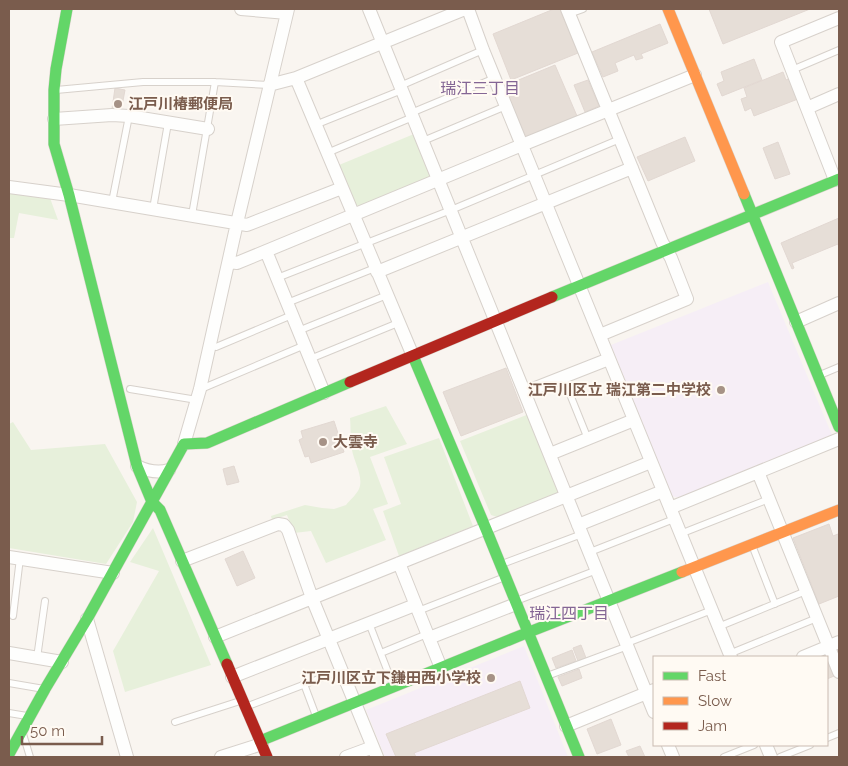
<svg xmlns="http://www.w3.org/2000/svg" width="848" height="766" viewBox="0 0 848 766" font-family="Raleway,'Noto Sans JP',sans-serif">
	<rect width="100%" height="100%" fill="#f9f5f0"/>
	<path fill="#f6eef6" d="M768,282L832,435L679,498L672,496L611,345Z
		M524,646L568,757H385L366,710Z"/>
	<path fill="#e7f0db" d="M414,134L431,174L428,181L363,207L355,205L339,165Z
		M9,192L50,198L58,220L19,213L14,238H9Z
		M386,406L407,444L370,457L388,504L373,509L386,540L326,563L311,531L294,533L287,515L272,520L271,516L305,505L322,508L334,509L346,505C350,500 356,495 359,489C364,477 354,462 352,450C350,439 351,428 350,418Z
		M529,414L560,490L558,495L497,517L491,515L460,441Z
		M13,422L31,450L105,444L137,502L133,522L106,564L9,548V424Z
		M439,438L473,526L399,556L383,511L401,504L384,457Z
		M153,528L211,665L125,692L113,651L159,571L130,562Z"/>
	<path fill="#e6ded7" stroke="#e2d8d2" d="M554,9H560L578,53L511,80L493,34Z
		M709,9H810L723,44Z
		M660,24L668,43L641,54L643,58L636,60L634,55L615,63L618,71L603,77L592,52Z
		M754,59L762,80L722,96L717,84L724,81L721,72Z
		M555,65L577,116L526,137L504,86Z
		M783,72L786,80L790,78L798,99L754,116L751,108L745,111L741,99L747,97L744,88Z
		M588,80L599,106L585,112L574,85Z
		M115,88L125,90L121,111L112,109Z
		M685,137L695,161L648,181L637,157Z
		M778,142L790,174L775,179L763,148Z
		M839,218V248L838,244L792,263L794,268L792,269L781,243Z
		M506,368L523,412L461,436L443,392Z
		M334,421L344,452L311,463L309,456L305,457L299,440L303,438L301,431Z
		M234,466L239,482L227,485L223,469Z
		M829,524L833,536L838,534L839,536V596L819,604L793,538Z
		M243,551L255,578L237,586L225,559Z
		M581,645L586,658L578,661L573,648Z
		M572,650L576,661L556,668L552,658Z
		M826,655L834,676L827,679V657H821Z
		M579,669L582,678L562,686L558,677Z
		M520,681L530,708L414,753L416,757H396L386,734Z
		M611,719L621,745L597,754L587,729Z
		M640,746L645,757H629L626,751Z"/>
	<g fill="none" stroke-linecap="round" stroke-linejoin="round">
		<defs>
			<path id="lane" d="M569,14L583,9
				M792,70L839,50
				M400,86L483,50
				M56,90L143,82H215L269,85
				M411,113L495,78
				M315,125L402,90
				M423,141L506,106
				M327,153L413,117
				M112,202L129,116
				M153,209L168,123
				M192,215L215,82
				M277,278L451,210L620,139
				M287,303L375,268
				M298,331L387,295
				M210,345L216,347L292,315
				M310,359L398,323
				M820,375L839,367
				M563,377L588,439
				M130,389L197,400
				M201,389L305,345
				M680,534L769,499
				M752,545L775,604
				M590,552L674,519
				M502,564L582,534
				M516,601L597,570
				M418,611L505,577
				M13,616L20,558
				M369,623L393,685
				M718,627L806,591
				M627,643L712,610
				M381,653L427,634
				M729,654L817,618
				M37,658L45,601
				M547,676L628,646
				M9,683L44,689
				M304,684L316,716
				M248,706L342,670
				M9,713L27,716
				M175,722L240,701
				M23,734L30,757
				M827,738L839,733
				M724,757L754,745
				M780,757L810,745"/>
			<path id="street" d="M241,9L287,13
				M369,9L654,712
				M468,9L483,50L731,657
				M567,9L662,242L671,258L687,299L600,335
				M296,78L413,356
				M269,85L296,78L465,9
				M807,108L839,94
				M54,119L112,115L129,116L208,129
				M835,180L781,42L839,18
				M9,187L69,195L247,225L342,188
				M266,251L324,393
				M229,262L237,263L522,145L695,75
				M377,272L632,168
				M796,322L839,303
				M525,392L609,359
				M184,444L200,389L237,223L288,9
				M550,454L634,420
				M137,466C147,471 159,473 169,470
				M758,472L839,672
				M670,508L839,439
				M578,525L663,491
				M9,557L113,573
				M182,561L278,524L284,525L288,530L312,598L377,757
				M399,563L441,668
				M87,619L127,757
				M215,637L651,462
				M429,638L516,604
				M9,653L62,662
				M803,657L839,642
				M232,677L415,605
				M566,726L654,690
				M668,745L673,757
				M766,745L771,757
				M221,757L262,744
				M346,757L373,747"/>
			<path id="fast" d="M67,9L56,69L54,90V144L69,195L137,466L152,502L160,510L227,664
				M744,194L839,427
				M552,297L839,179
				M413,356L486,529L579,757
				M260,741L519,636L682,572
				M9,754L45,689L87,619L184,444L207,443L350,382"/>
			<path id="slow" d="M668,9L744,194
				M682,572L839,510"/>
			<path id="jam" d="M350,382L552,297
				M227,664L267,757"/>
		</defs>
		<use href="#lane" stroke="#d7d1cb" stroke-width="8"/>
		<use href="#street" stroke="#d7d1cb" stroke-width="14"/>
		<use href="#fast" stroke="#d9d2cb" stroke-width="12"/>
		<use href="#slow" stroke="#d9d2cb" stroke-width="12"/>
		<use href="#jam" stroke="#d9d2cb" stroke-width="12"/>
		<use href="#lane" stroke="#fefefd" stroke-width="6"/>
		<use href="#street" stroke="#fefefd" stroke-width="12"/>
		<use href="#fast" stroke="#63d668" stroke-width="11"/>
		<use href="#slow" stroke="#ff974d" stroke-width="11"/>
		<use href="#jam" stroke="#b3261e" stroke-width="11"/>
	</g>
	<g fill="#a69286" stroke="#fffaf3" stroke-width="2">
		<circle cx="118" cy="104" r="5"/>
		<circle cx="721" cy="390" r="5"/>
		<circle cx="323" cy="442" r="5"/>
		<circle cx="491" cy="678" r="5"/>
	</g>
	<g text-anchor="middle" dominant-baseline="central" stroke-width="4" stroke-linejoin="round" paint-order="stroke">
		<g font-size="15" font-weight="bold" fill="#7a5c4d" stroke="#fffaf3" text-anchor="start">
			<text x="128" y="104">江戸川椿郵便局</text>
			<text x="711" y="390" text-anchor="end">江戸川区立 瑞江第二中学校</text>
			<text x="333" y="442">大雲寺</text>
			<text x="481" y="678" text-anchor="end">江戸川区立下鎌田西小学校</text>
		</g>
		<g font-size="16" fill="#846695" stroke="#fffaf3">
			<text x="480" y="88">瑞江三丁目</text>
			<text x="569" y="613">瑞江四丁目</text>
		</g>
	</g>
	<rect width="848" height="766" fill="none" stroke="#7a5c4d" stroke-width="20"/>
	<rect x="653" y="656" width="175" height="90" fill="#fffaf3" stroke="#cabbb1"/>
	<rect x="663" y="672" width="25" height="8" fill="#63d668" stroke="#cabbb1"/>
	<text x="698" y="681" font-size="15" fill="#7a5c4d">Fast</text>
	<rect x="663" y="697" width="25" height="8" fill="#ff974d" stroke="#cabbb1"/>
	<text x="698" y="706" font-size="15" fill="#7a5c4d">Slow</text>
	<rect x="663" y="722" width="25" height="8" fill="#b3261e" stroke="#cabbb1"/>
	<text x="698" y="731" font-size="15" fill="#7a5c4d">Jam</text>
	<path d="M22 736v8h80v-8" fill="none" stroke="#7a5c4d" stroke-width="2.5"/>
	<text x="30" y="736" font-size="15" fill="#7a5c4d" stroke="#fffaf3" stroke-width="4" paint-order="stroke">50 m</text>
</svg>
